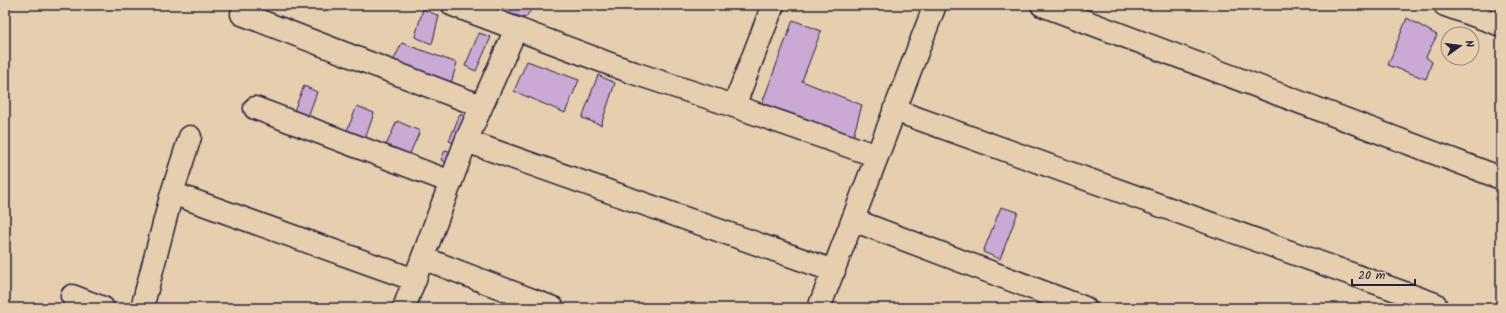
<svg xmlns="http://www.w3.org/2000/svg" width="1506" height="313" viewBox="0 0 1506 313" font-family="Kalam,sans-serif">
	<rect width="100%" height="100%" fill="#e7ceaf"/>
	<filter id="ink" filterUnits="userSpaceOnUse"><feTurbulence type="fractalNoise" baseFrequency=".025" numOctaves="2"/><feDisplacementMap in="SourceGraphic" scale="8" xChannelSelector="R" yChannelSelector="G"/><feConvolveMatrix kernelMatrix="1 2 1 2 8 2 1 2 1" color-interpolation-filters="sRGB"/></filter>
	<g filter="url(#ink)">
		<path fill="#caaad5" stroke="#22223b" d="M311,5H328L325,12L311,7Z
			M506,5H535L525,18L502,11Z
			M423,9L439,16L432,44L415,37Z
			M1407,18L1437,35L1426,57L1432,62L1426,79L1388,65Z
			M793,20L821,31L802,81L862,105L853,137L761,106Z
			M479,33L491,37L476,71L465,66Z
			M402,43L457,63L449,90L389,69Z
			M527,61L579,80L565,113L514,91Z
			M598,75L615,83L601,125L582,118Z
			M304,86L317,92L306,122L291,118Z
			M357,106L374,113L363,145L344,138Z
			M460,114L469,119L459,145L449,141Z
			M397,121L420,131L406,162L383,152Z
			M445,150L456,153L452,166L441,160Z
			M1001,207L1018,212L1000,259L983,252Z"/>
		<g fill="none" stroke-linecap="round" stroke-linejoin="round">
			<defs>
				<path id="minor" d="M453,5L634,73L734,106L773,5
					M1042,5L1501,178
					M1445,5L1501,25
					M242,14L481,106
					M734,106L877,156
					M255,108L451,182
					M894,110L1435,304L1433,308
					M466,141L516,29
					M172,193L415,280
					M853,220L1085,308
					M423,258L553,308
					M72,296L103,308
					M142,308L172,193L190,137
					M404,308L466,141L834,271
					M819,308L935,5"/>
			</defs>
			<use href="#minor" stroke="#22223b" stroke-width="25"/>
			<use href="#minor" stroke="#e7ceaf" stroke-width="22"/>
		</g>
	</g>
	<rect width="1506" height="313" fill="none" stroke="#e7ceaf" stroke-width="20"/>
	<rect x="10" y="10" width="1486" height="293" fill="none" stroke="#22223b" stroke-width="1.5" filter="url(#ink)"/>
	<g transform="translate(1460 46) rotate(76)"><circle r="19" fill="#e7ceaf" stroke="#988981"/>
	<path d="M0-3L7 15L0 10L-7 15Z" fill="#22223b"/>
	<text y="-6" font-size="11" font-weight="bold" text-anchor="middle" fill="#22223b">N</text>
	</g>
	<path d="M1352 279v6h63v-6" fill="none" stroke="#22223b" stroke-width="2"/>
	<text x="1358" y="279" font-size="12" fill="#22223b" stroke="#e7ceaf" stroke-width="3" paint-order="stroke">20 m</text>
</svg>
